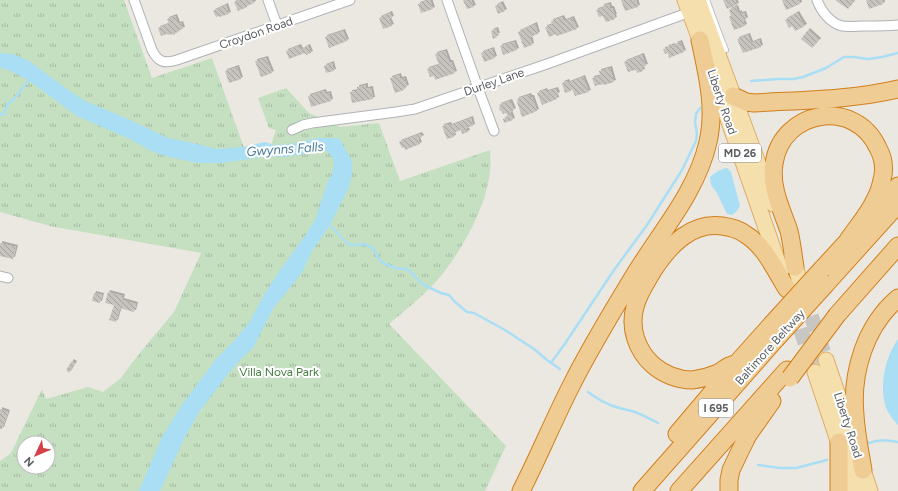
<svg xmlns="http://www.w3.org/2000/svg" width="898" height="491" viewBox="0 0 898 491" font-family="Figtree,sans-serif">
	<defs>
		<pattern id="park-tufts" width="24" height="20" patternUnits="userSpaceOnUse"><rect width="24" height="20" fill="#c5e0c1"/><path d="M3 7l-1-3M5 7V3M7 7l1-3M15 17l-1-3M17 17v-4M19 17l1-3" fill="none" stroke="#a3b9a0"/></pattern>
		<pattern id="building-back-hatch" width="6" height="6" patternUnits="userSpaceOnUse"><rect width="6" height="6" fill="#c6c3be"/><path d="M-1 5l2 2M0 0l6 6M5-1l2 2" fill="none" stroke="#a4a29e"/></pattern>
		<filter id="shadow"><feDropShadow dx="2" dy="-2" stdDeviation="0" flood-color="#0004"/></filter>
	</defs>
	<rect width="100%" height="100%" fill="#ebe8e2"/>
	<path fill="url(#park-tufts)" fill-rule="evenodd" d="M0,0H124L152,78L212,58L248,159L271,145L276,130L269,128L258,98L286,88L309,113L340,127L379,123L400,181L490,150C491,161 491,172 488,183C482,216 454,264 431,287C418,300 403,312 389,324L506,446L485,491H0V461L11,453L42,389L46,399L88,387L103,392L121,378L131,364L153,337L174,312L201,253L50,226L0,212ZM24,443H48V467H24Z"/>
	<path fill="#a9def4" d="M0,53L13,54L29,61L71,92L85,101L128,119L168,138L197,144L216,149L231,148L243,147L265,142L274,145L289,144L319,138H338L341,141L352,161V174L349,187L330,225L312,251L302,273L273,309L253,348L242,358L228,374L199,412L184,439L160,491H139L162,437L182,405L216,359L236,339L250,321L264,295L278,273L307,233L316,218L327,183L332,175L334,164L333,158L327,151L321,150L299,155L284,157L269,156L221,163H197L165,156L149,150L132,140L77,116L28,80L9,70L0,68Z
		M727,168L731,172L740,206L736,212L732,215L727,214L717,193L711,185L710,177C715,173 720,169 727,168Z
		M898,339V425C894,421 890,416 887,410C878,389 885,357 898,339Z"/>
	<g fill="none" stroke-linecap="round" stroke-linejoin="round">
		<path stroke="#a9def4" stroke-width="2.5" d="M751,81L777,79H794L803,77L826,68L844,57H854L868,59L882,57L898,53
			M0,115L4,114L8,104L14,99L30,78
			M328,223L346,242L350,245H357L364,244L369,246L374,249L379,259L383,263L395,268L407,269L414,275L422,284L441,293L449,295L455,302L467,312L474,313L505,330L534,349L547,360L560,369
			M551,363L564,345L614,270L647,225L682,170L696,141L697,134L695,122L696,114L700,108
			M588,392C596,398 606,404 616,407C622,409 629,410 635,412C643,415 650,419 658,423
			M869,443C880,439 886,440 898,442
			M758,465L780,468H796L827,460"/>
	</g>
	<path fill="url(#building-back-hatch)" filter="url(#shadow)" d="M240,0H252L254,3L247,6V7L238,11L234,2Z
		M430,0L433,9L421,13L418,4Z
		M463,0H471L474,7L467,9Z
		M621,0H636L638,7L625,11Z
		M723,0H735L737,5L727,9Z
		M782,0H799L800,4L786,10Z
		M836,0H855L848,9L836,1Z
		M866,0H882L883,4L869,9Z
		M501,3L505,11L498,14L495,6Z
		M609,4L610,8H612L615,16H614L615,19L606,22L603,16L599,17L596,10L603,8L602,6Z
		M226,5L229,14L219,17V16L216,17L213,11Z
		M736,7L738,13L740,12V14L744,13L746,19L743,21L745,26L734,30L729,17L731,16L729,10Z
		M390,13L392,18L389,19L392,26L383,29L379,18Z
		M797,13L805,26L795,31L792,26L789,28L785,20Z
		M175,16L178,24L181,23L183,29L179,30L180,31L175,33L176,34L173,35V34L168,35L167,34L161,36L158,28L169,24L167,19Z
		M562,17L564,21L572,18L577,29L557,36L556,34L549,37L545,27L552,25L551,21Z
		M535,24L538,34L530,37L532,45L524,48L518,32Z
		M496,29L498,35H496L497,37L493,39L491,31Z
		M808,30L819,40L812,48L801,39Z
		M343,31L347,41L329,48L325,37Z
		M748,35L751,43L759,40L761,47L743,53L737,39Z
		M514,42L517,50L503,55L500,46Z
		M680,42L684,52L669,58L668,53L665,54L663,49L667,48V47L668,46L669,47L672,45L673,46L676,45L675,44Z
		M299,46L301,50L308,46L311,53L306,55L305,53L289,59L286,51Z
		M492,49L495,58L484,62L481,53Z
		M445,51L449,62H451L455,73L435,80L434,76L430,77L427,69L439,65L435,54Z
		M642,55L646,66L642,67L643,71L637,73L636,70H635L628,72L624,62Z
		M266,58L272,73L261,77L255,61Z
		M332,63L334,71L326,73L324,66Z
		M237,67L241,79L229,83L225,71Z
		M610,68L614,82L604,85L603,84L595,86L592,78L600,76L599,71Z
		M399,75L400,79L404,78L407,87L403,88L404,90L395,93L390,78Z
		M583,77L589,92L575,96L572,89H570L571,91L565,93L562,83L567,81L568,83Z
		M366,85V89L371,88L373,99L352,103L350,92L357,91V87Z
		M556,89L558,94L556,95L557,99L542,105L537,93L545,90L546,92Z
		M324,91L325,94L329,93L331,101L311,107L308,96Z
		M529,95L530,97H532L537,111L522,117L517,102H518L517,99Z
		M510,101L514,110L510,112L513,120L504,123L503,119L508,117L506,113L503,114L501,110L500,111L499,107H500L499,105Z
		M471,118L473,126L466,128L468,132L462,134L461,130L453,133L454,137L447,139L442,126L449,124L450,126Z
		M420,134L422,137L418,139L420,144L405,150L404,147L402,148L399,142Z
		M0,243L16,247L13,259L0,256Z
		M108,292L123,296L122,300L136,304L134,312L120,308L116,322L109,320L114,305L105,303Z
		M94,293L102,295L100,303L92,301Z
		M72,361L75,363L69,373L66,370Z
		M0,409L8,412L2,429H0Z"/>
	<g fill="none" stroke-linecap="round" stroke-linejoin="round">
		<path stroke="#c7c6c2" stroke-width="15" stroke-dasharray="15 8" stroke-linecap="butt" d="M804,294L826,360
			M793,307L815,372"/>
		<defs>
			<path id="lane" d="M707,0L720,35L717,41
				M720,35L726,50"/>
			<path id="street" d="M134,0L152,50C158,62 164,64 177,60L350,0
				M268,0L277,25
				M447,0L478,88L494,131
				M817,0C821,11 830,23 842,26C849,27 857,26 864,26C875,26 887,26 898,25
				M292,130L303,125L312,123L396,112L415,109L547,64L690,12
				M0,276L8,278"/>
			<path id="primary" d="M685,0L704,50
				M698,0L773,204
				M712,73L781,271
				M792,256L800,282
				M826,360L870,491
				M815,372L855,491"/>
			<path id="highway" d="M733,96L746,102L754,103C802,100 851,100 898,89
				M875,211L898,186
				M795,267C793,255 792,243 789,231C782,210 770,187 774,164C781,110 855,97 878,148C883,157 885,169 882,180C878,202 861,222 848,240
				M822,269L856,232
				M826,284L898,204
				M837,315L898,246
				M737,363C735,364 732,365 729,366C725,368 722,371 718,373C711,376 701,379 692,380C678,380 663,374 653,365C637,351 629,328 635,307C638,294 647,281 654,269C670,245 691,222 722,226C730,227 738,229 745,234C765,246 775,270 787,289
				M677,434L737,363L771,325
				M863,470C860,452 856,433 855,415C851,373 865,326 898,298
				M521,491C539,456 554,419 572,384C589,350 609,317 629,284C656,237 696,195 708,142C716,107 707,74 700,40
				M642,491L776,339
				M679,491L787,370
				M729,491V480L731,470L740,451L748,435L772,401
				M839,491V442"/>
		</defs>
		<use href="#lane" stroke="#afb3b6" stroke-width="6"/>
		<use href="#street" stroke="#afb3b6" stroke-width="11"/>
		<use href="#primary" stroke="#dfad66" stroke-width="17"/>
		<use href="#highway" stroke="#d27f1b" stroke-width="19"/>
		<use href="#lane" stroke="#fff" stroke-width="4.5"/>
		<use href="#street" stroke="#fff" stroke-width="9"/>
		<use href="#primary" stroke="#f5dfad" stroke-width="15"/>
		<use href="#highway" stroke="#efcc94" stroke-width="17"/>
		<defs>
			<path id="highway-bridge" d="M771,325L822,269
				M776,339L826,284
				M790,378L837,315"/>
		</defs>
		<use href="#highway-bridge" stroke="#d27f1b" stroke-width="19" stroke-linecap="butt"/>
		<use href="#highway-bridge" stroke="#efcc94" stroke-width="17"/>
	</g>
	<g text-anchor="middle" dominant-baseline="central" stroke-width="4" stroke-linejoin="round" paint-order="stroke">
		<g fill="#fff" stroke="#8c8e90" stroke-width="1">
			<rect x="719" y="144" width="42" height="18" rx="3"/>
			<rect x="699" y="399" width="34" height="18" rx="3"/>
		</g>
		<g font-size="11" font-weight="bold" fill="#5a5e61">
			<text x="740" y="153">MD 26</text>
			<text x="716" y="408">I 695</text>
		</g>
		<g font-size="12" fill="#5a5e61" stroke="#fff">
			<text transform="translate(256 33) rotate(-19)">Croydon Road</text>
			<text transform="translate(494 82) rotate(-19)">Durley Lane</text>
			<text transform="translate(722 102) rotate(71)">Liberty Road</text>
			<text transform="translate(770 347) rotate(-48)">Baltimore Beltway</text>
			<text transform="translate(848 425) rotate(72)">Liberty Road</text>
		</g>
		<g font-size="12" fill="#437c3e" stroke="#fff">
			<text x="279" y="372">Villa Nova Park</text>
		</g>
		<g font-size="13" font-style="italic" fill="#467b9b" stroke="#fff">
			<text transform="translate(285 149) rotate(-4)">Gwynns Falls</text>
		</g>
	</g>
	<g transform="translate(36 455) rotate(226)"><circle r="19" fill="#ffffff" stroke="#bdbfc0"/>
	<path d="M0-3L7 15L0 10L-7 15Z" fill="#d34048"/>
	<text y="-6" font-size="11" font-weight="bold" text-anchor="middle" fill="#5a5e61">N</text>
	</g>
</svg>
